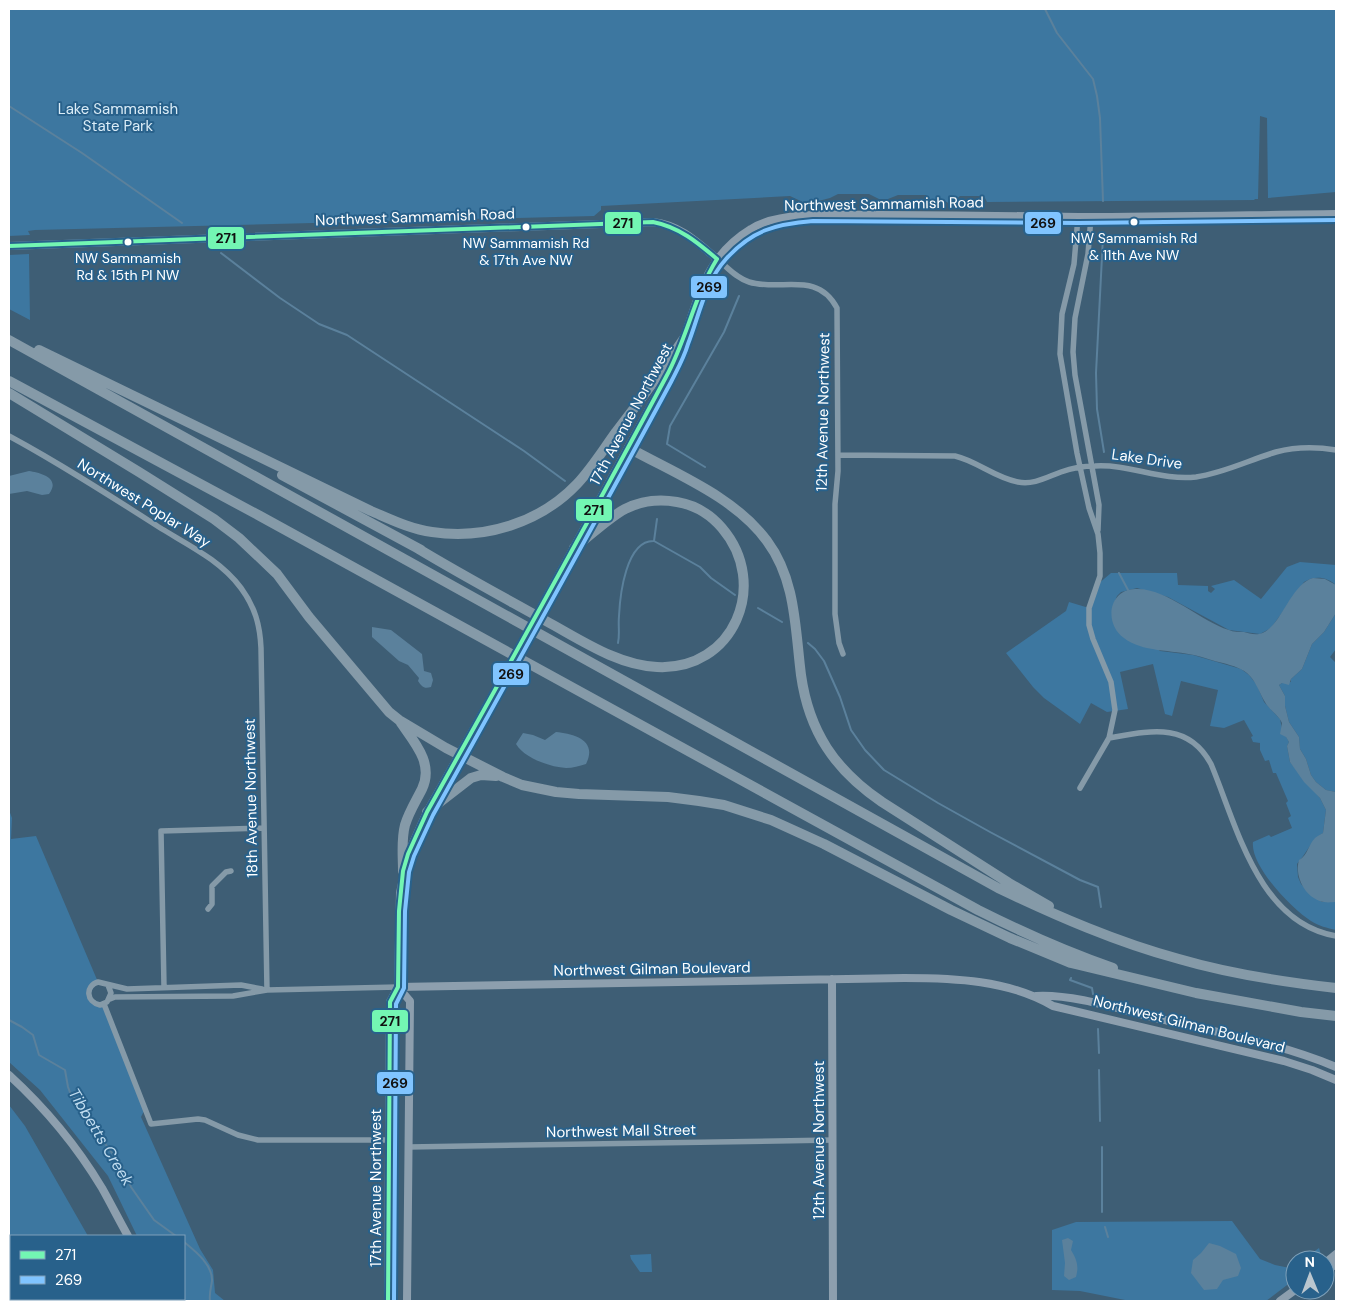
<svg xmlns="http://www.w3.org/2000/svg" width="1345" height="1310" viewBox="0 0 1345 1310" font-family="'DM Sans',sans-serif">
	<rect width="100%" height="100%" fill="#3e5e75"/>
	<path fill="#3d77a0" d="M9,9H1336V192L1268,198L1267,118L1260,116L1258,199H1254L1255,200L987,202L984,196H960L950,204L940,198L931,201L926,195H898L888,199H879L869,194H838L830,198L807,204L790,196L601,206V210L594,216L35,230L28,231L30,235L9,236Z
		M29,254L30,320L9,309V255Z
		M1300,562L1336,565V585C1327,577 1315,575 1304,582L1271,628L1260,634L1229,630L1168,597L1137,588L1121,592L1117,596L1112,609L1160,651L1193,655L1241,669L1249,675L1257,685L1264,702L1280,719L1282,729L1289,742L1287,746L1290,762L1320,798L1326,810L1323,833C1311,840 1306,854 1297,864L1298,877L1301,884L1313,896L1322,902H1336V930C1327,928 1319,926 1311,921C1292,909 1250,866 1253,842L1269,835L1271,837L1292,828L1288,818L1291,816L1286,803L1288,801L1276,773H1273L1269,760L1265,761L1260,750V743L1253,742L1251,737L1253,736L1244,720L1224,728L1210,726L1218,690L1181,681L1172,716L1165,714L1153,664L1120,672L1128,709L1107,712L1091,703L1080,724L1044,698L1033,687L1006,653L1066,611L1069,602L1089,608L1098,584L1111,573H1177L1178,585L1208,586V591L1211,593L1215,589L1211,586L1234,580L1261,599L1287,567Z
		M1336,613V649L1330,657L1336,663V792L1326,790L1316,782L1311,775L1306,759L1300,749L1299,737L1289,722L1285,706V696L1279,685L1282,683L1291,682V679L1302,669L1312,644L1324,632Z
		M9,810L12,818L11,839L36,836L98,982L95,983L89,998L104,1004L145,1109L141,1117L200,1249L213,1270L215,1293L225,1301H169L168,1299H184V1236H137L108,1176L40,1090L9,1062Z
		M9,1105L25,1126L88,1236H11V1299H123L125,1301H9Z
		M1232,1221L1260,1259L1275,1265L1290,1268L1295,1265V1279L1266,1301H1130L1080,1291L1052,1290V1230L1076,1222Z
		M1319,1248L1322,1258L1320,1260H1302Z
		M651,1254L652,1272H640L631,1259L630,1255Z"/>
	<path fill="#5b819c" d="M29,471C41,473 61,478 49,494L42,495L27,491L9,494V476Z
		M1313,578L1325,579L1336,585V613L1324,632L1312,644L1302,669L1291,679L1289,685L1282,683L1279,685L1285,696V706L1289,722L1299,737L1300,749L1306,759L1311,775L1316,782L1326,790L1336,792V902C1333,902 1328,903 1324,902C1306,899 1294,877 1299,860C1308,855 1308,845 1315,838C1317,836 1320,835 1323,833L1326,810L1320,798L1304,782L1290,762L1287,746L1289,742L1286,737L1280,734L1282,723C1278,714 1269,710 1265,702C1260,694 1257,684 1250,676C1243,668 1233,666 1223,663C1213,661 1203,657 1194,655C1173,650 1141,652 1124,638C1104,624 1108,590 1135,589C1166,587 1200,621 1229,630C1233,632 1239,632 1244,632C1248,633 1254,635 1259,634C1281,630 1289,585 1313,578Z
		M372,627L391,630L422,654L424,671L431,673L433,680L431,687C424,689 422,687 418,681L419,678L408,665L399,661L372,637Z
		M556,732C574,734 598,740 586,764C579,766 573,768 566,768C550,767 524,758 516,744L523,733L533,735L545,740Z
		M1068,1238L1073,1241L1071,1250C1077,1260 1079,1266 1076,1277L1069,1280L1064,1276L1065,1263L1062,1240Z
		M1209,1243L1220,1246L1236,1254L1241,1268L1238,1276L1223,1280L1217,1289L1204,1290L1191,1273L1193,1260L1201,1253Z"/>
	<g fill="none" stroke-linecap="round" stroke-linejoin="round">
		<path stroke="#5b819c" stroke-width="2" d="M1045,9L1057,33L1093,79L1097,96L1100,118L1103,201
			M9,106L82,153L182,223
			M1103,237L1096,373L1097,409L1104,452
			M221,253L280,298L319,324L347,335L524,451L565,481
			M705,467L667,444L670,426L724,332L739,296
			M654,541L657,519
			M1119,573L1128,590
			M758,608L782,622
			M618,643C620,634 618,626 619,616C620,595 626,540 654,541L700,567L711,578L735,595
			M808,643L815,649L824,661L840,697L851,730L865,750L884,770L938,803L990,832L1080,880L1098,887L1101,907
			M1071,978L1070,980L1092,988L1093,994
			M9,1020L22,1027L33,1035L39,1055L65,1070L68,1087L71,1095L81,1103L94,1122L106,1145L122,1166L131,1187L154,1220L176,1236
			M1098,1029L1099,1053
			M1099,1070L1100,1121
			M1102,1212V1147
			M1105,1227L1108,1237
			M184,1242C195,1251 213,1265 212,1281C211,1288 209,1293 210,1301"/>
		<path stroke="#859aa8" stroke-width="5.5" d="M1078,217L1074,264L1062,314L1060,354L1077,453L1089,508L1098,534L1100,553V576L1089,608V625L1093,639L1111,682L1115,710L1109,738L1080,788
			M1091,217L1088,254L1075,318L1073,352L1075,375L1099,505L1098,530
			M717,259C727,267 736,278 749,282C781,292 817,270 837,308L838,471L835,504V614L839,643L843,654
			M9,436C61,464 112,497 162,529C190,546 221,561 241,588C255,607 260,625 261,648L267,990
			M838,455L955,456C977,461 995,478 1018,482C1034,485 1047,477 1061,472C1072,468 1084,466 1095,466C1130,464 1161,481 1196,477C1224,473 1249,460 1276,452C1295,447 1317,447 1336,450
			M1109,738C1149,731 1188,721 1211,764C1237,826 1258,923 1336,936
			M208,909L212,904V886L226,872L231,871
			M108,985L111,993L107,1002L100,1005C86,1002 85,986 98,982L127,989L241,985L262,989
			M164,987L161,831L264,828
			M110,999L115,997L233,996L267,990L398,987
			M104,1004L151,1124L198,1119L205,1120L238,1135L258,1140H390
			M409,1147L833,1140"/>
		<path stroke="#8d9fae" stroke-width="8" d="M9,246L653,222C680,225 697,242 717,259
			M542,606L674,363C698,311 697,262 751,229C780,210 844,215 878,215C945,215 1012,216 1079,217C1165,217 1250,215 1336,214
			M832,979L833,1301
			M398,987L904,978C954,978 1009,980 1053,1006L1284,1061L1312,1070L1336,1080
			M398,987L410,1001L407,1301
			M1036,996C1073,994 1119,1009 1156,1018C1216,1032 1279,1043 1336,1067
			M9,1075C44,1107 78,1148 102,1188C111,1204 119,1220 128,1236
			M1325,1263L1336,1254
			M1325,1272L1336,1264
			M157,1299L159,1301
			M388,1301L390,1002L398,987L400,893L408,854L427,812L504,675
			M1280,1301L1295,1290"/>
		<path stroke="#859aa8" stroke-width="10" d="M9,340L998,888C1057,916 1116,942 1179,959C1230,974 1283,982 1336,988
			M39,350L371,511C390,519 410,529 432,532C484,540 540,523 577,484C592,468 603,450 616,432C640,401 663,369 685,337
			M9,381L260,516L978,910C1022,932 1066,952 1113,968
			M9,393L139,472L214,519L239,538L277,574L309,617L389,712L399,720L446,748L503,777L522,785L556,792L579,794L668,797L699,801L724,805L771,820L824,844L951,910L1010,938L1071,963L1196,993L1301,1012L1336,1016
			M629,448C676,474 735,497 767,541C796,580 795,628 801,675C809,732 835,770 882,802L1009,883L1049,906
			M282,475L421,550
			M417,548C460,574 503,597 546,621C581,640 617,665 657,667C734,671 770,584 722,528C710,514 695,505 677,502C660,499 641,501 625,509C608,518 590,536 574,548
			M401,723C415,743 434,764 422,789C416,801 409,812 405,825C401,840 403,856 403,871
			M427,812L471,778L481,775L496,776"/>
		<path stroke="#8d9fae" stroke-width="8" d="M504,675L542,606"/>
		<defs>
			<path id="bus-1" d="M9,246L653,222C679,227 697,242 717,259
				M388,1301L390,1002L398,987L399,911L403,871L408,854L427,812C508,667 588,523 666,377C687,339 694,296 717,259"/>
			<path id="bus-2" d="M394,1301L396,1004L404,988L405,911L409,872L414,856L433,815C513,671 593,527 671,382C677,370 684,358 688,344C699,316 705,282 726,259C752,230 776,224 813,221L1079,223L1336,220"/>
		</defs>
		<use href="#bus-1" stroke="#28618b" stroke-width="8"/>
		<use href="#bus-2" stroke="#28618b" stroke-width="8"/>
		<use href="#bus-1" stroke="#73f6b3" stroke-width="4"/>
		<use href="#bus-2" stroke="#80c4ff" stroke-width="4"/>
	</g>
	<g fill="#fff" stroke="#28618b" stroke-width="2">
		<circle cx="1134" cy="222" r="4.5"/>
		<circle cx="526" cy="227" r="4.5"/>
		<circle cx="128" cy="242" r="4.5"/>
	</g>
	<g text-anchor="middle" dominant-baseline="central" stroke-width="4" stroke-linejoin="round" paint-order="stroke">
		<g font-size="14" fill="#fff" stroke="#28618b">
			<text x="1134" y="238">NW Sammamish Rd<tspan x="1134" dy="17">&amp; 11th Ave NW</tspan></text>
			<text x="526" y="243">NW Sammamish Rd<tspan x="526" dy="17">&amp; 17th Ave NW</tspan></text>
			<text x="128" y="258">NW Sammamish<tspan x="128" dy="17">Rd &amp; 15th Pl NW</tspan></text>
		</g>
		<g font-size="15" fill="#daecf7" stroke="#28618b">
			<text x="118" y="109">Lake Sammamish<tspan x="118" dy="17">State Park</tspan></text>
		</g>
		<g font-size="15" fill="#fff" stroke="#28618b">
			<text transform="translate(884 204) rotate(-1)">Northwest Sammamish Road</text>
			<text transform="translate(415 217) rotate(-2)">Northwest Sammamish Road</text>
			<text transform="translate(823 412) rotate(-89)">12th Avenue Northwest</text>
			<text transform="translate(631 414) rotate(-62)">17th Avenue Northwest</text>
			<text transform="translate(1147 459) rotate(8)">Lake Drive</text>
			<text transform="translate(144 503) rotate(32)">Northwest Poplar Way</text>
			<text transform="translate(251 798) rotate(-91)">18th Avenue Northwest</text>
			<text transform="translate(652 969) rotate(-1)">Northwest Gilman Boulevard</text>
			<text transform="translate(1189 1024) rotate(14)">Northwest Gilman Boulevard</text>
			<text transform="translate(621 1131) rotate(-1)">Northwest Mall Street</text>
			<text transform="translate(819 1140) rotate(-90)">12th Avenue Northwest</text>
			<text transform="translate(376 1188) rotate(-90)">17th Avenue Northwest</text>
		</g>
		<g font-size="16" font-style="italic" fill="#c2def1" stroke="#28618b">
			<text transform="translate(101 1137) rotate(59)">Tibbetts Creek</text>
		</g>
	</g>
	<g stroke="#28618b" stroke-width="2">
		<rect x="1024" y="211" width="38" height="24" rx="5" fill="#80c4ff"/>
		<rect x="604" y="211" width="38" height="24" rx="5" fill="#73f6b3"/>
		<rect x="207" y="226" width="38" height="24" rx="5" fill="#73f6b3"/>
		<rect x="690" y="275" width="38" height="24" rx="5" fill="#80c4ff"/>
		<rect x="575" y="498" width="38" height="24" rx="5" fill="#73f6b3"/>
		<rect x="492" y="662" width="38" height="24" rx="5" fill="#80c4ff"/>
		<rect x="371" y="1009" width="38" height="24" rx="5" fill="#73f6b3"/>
		<rect x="376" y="1071" width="38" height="24" rx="5" fill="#80c4ff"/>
	</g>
	<g font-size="14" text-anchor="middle" font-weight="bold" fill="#111">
		<text x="1043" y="228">269</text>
		<text x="623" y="228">271</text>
		<text x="226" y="243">271</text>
		<text x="709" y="292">269</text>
		<text x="594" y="515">271</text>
		<text x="511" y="679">269</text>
		<text x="390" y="1026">271</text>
		<text x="395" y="1088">269</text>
	</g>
	<rect width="1345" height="1310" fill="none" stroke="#ffffff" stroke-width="20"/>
	<rect x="10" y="1235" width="175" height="65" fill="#28618b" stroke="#7ea0b9"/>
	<rect x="20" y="1251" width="25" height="8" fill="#73f6b3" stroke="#7ea0b9"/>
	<text x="55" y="1260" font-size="15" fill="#ffffff">271</text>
	<rect x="20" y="1276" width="25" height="8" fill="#80c4ff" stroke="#7ea0b9"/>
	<text x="55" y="1285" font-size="15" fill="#ffffff">269</text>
	<g transform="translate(1310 1275) rotate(359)"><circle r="24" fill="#28618b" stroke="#7ea0b9"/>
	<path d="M0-4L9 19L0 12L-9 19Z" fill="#bbc7cf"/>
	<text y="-8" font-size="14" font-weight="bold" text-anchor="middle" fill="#ffffff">N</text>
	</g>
</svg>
